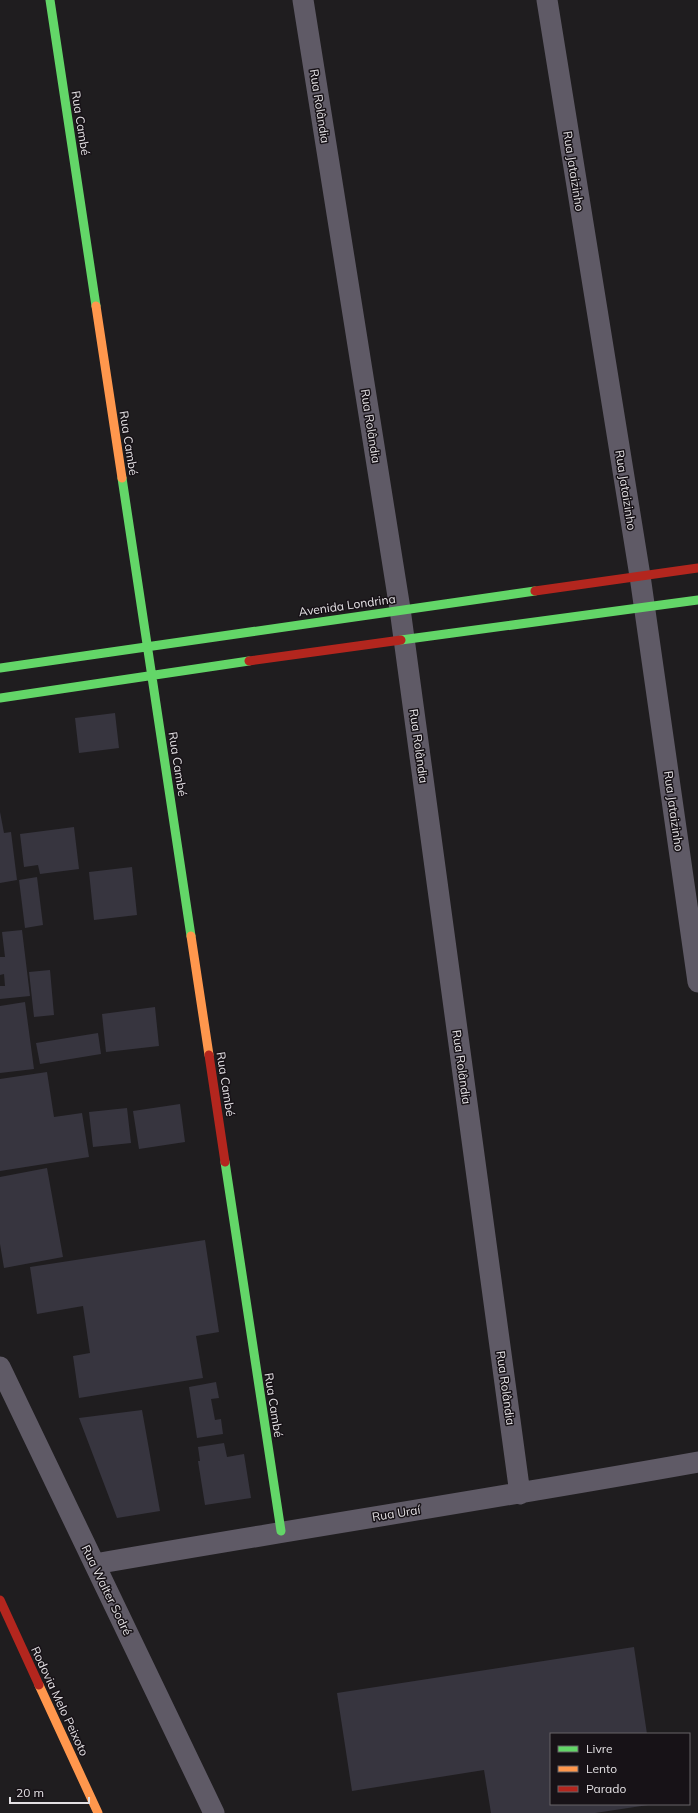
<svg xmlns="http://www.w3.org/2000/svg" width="698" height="1813" viewBox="0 0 698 1813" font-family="Mulish,sans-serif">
	<rect width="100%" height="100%" fill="#1f1d1f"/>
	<path fill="#37353f" d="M115,713L119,748L79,753L75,718Z
		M0,812L4,833L11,832L17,880L0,883Z
		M74,827L79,869L40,874L38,865L24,867L20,834Z
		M132,867L137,915L94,920L89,872Z
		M37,877L43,925L25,928L19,880Z
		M22,930L30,996L0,999V986H5L4,974L0,975V957H5L2,932Z
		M50,970L54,1015L34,1017L29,972Z
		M25,1002L34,1069L0,1073V1006Z
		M155,1007L159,1046L106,1052L102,1014Z
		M98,1033L101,1054L40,1064L36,1043Z
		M47,1072L54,1117L82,1113L89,1157L0,1171V1079Z
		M180,1104L185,1142L139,1149L133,1111Z
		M127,1108L131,1143L93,1147L89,1112Z
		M47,1168L63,1257L4,1268L0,1244V1177Z
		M205,1240L219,1332L196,1336L203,1378L79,1398L73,1356L90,1353L83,1306L37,1314L30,1267Z
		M216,1382L219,1398L211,1399L215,1420L221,1419L223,1434L197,1438L189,1387Z
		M142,1410L160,1511L117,1518L79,1418Z
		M224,1443L227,1457L244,1454L251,1498L205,1505L198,1461H200L198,1447Z
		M634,1647L647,1734H551V1804L648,1805L595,1813H491L484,1770L352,1791L337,1693Z"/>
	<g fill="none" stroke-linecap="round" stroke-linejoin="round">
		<path stroke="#5f5a66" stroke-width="21" d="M303,0L400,609L520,1494
			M547,0L640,576L698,982
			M0,1367L214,1813
			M95,1564C296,1529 497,1498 698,1462"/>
		<path stroke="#63d668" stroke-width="9" d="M50,0L96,306
			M122,478L191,936
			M401,640L698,600
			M0,668L535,591
			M0,698L249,661
			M225,1162L281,1531"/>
		<path stroke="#ff974d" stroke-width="9" d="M96,306L122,478
			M191,936L209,1055
			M39,1685L98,1813"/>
		<path stroke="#b3261e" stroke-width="9" d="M535,591L698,568
			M249,661L401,640
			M209,1055L225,1162
			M0,1600L39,1685"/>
	</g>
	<g text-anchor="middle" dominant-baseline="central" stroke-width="3" stroke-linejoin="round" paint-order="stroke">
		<g font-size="12" fill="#e3e0e3" stroke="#171217">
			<text transform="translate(320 106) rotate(81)">Rua Rolândia</text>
			<text transform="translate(81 123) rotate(81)">Rua Cambé</text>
			<text transform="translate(574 171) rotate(81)">Rua Jataizinho</text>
			<text transform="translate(371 426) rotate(81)">Rua Rolândia</text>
			<text transform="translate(129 443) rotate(81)">Rua Cambé</text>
			<text transform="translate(626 490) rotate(81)">Rua Jataizinho</text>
			<text transform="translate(347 605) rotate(-8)">Avenida Londrina</text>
			<text transform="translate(419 746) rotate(82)">Rua Rolândia</text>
			<text transform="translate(178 764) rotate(81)">Rua Cambé</text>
			<text transform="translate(674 811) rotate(82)">Rua Jataizinho</text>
			<text transform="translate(462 1067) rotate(82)">Rua Rolândia</text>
			<text transform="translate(226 1084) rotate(81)">Rua Cambé</text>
			<text transform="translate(506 1388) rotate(82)">Rua Rolândia</text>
			<text transform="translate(274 1405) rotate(81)">Rua Cambé</text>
			<text transform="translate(396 1513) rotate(-9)">Rua Uraí</text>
			<text transform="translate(107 1590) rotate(64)">Rua Walter Sodré</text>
			<text transform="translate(60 1701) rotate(65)">Rodovia Melo Peixoto</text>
		</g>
	</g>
	<rect x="550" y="1733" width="140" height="72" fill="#171217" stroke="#696469"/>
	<rect x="558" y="1746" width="20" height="6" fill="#63d668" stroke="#696469"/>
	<text x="586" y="1753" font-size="12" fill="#e3e0e3">Livre</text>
	<rect x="558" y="1766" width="20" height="6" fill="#ff974d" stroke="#696469"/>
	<text x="586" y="1773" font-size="12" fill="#e3e0e3">Lento</text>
	<rect x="558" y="1786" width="20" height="6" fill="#b3261e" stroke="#696469"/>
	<text x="586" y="1793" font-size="12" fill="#e3e0e3">Parado</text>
	<path d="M10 1797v6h79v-6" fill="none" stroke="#e3e0e3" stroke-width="2"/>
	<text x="16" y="1797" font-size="12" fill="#e3e0e3" stroke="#171217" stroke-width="3" paint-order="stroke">20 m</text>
</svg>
